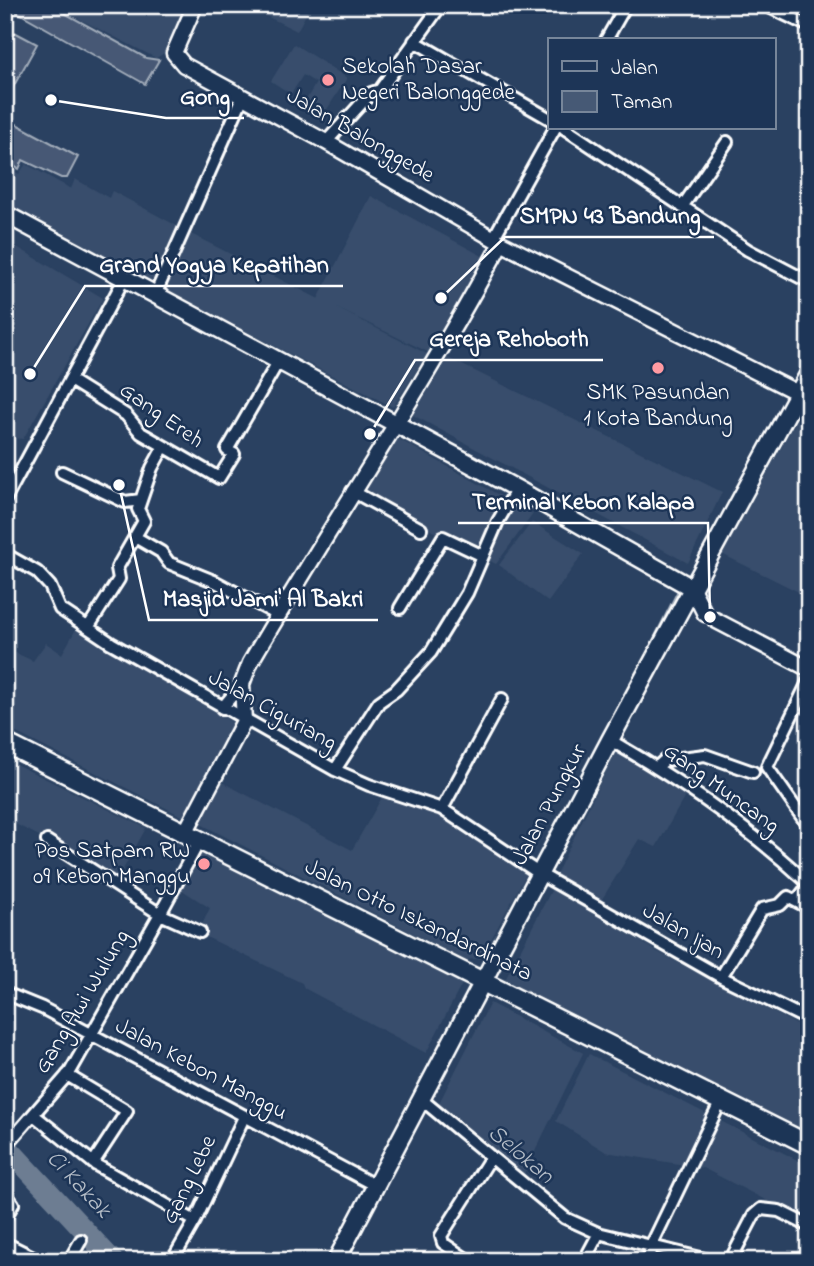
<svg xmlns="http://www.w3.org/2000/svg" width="814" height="1266" viewBox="0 0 814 1266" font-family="'Indie Flower',sans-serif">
	<rect width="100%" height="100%" fill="#2a4161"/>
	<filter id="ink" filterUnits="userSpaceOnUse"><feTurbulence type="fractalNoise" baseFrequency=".0143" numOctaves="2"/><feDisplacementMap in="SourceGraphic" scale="14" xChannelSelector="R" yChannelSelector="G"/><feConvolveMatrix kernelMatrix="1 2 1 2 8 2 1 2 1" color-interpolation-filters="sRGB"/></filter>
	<g filter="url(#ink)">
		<path fill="#394e6c" d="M52,5H188L166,52L156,58Z
			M244,5H311L297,31Z
			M294,44L347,78L322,117L303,105L316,83L303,75L291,94L271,81Z
			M26,164L71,189L75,179L109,198L112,191L177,226L151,283L5,206V167L19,174Z
			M371,196L486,258L428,352L318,299Z
			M191,234L427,354L393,407L164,289Z
			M5,240L103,298L23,439L5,437Z
			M448,358L722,492L688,563L413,415Z
			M800,414L809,418V597L722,554Z
			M393,436L533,514L496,564L361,494Z
			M532,522L583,554L548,602L499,565Z
			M79,624L236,725L188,819L5,727V648L33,661L46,643L62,654Z
			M618,746L688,791L656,847L639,839L599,904L554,879Z
			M5,759L146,828L116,882L64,848L5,819Z
			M218,780L352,850L384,794L436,811L528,871L481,958L465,960L197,822Z
			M201,852L463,982L426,1053L304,988L302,983L198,933L210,908L179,888Z
			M553,887L656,951L809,1031V1136L504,982Z
			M490,1003L583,1053L521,1180L437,1107Z
			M589,1054L809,1166V1222L703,1168L606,1152L556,1121Z"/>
		<path fill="#465975" stroke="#a2acba" stroke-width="2" d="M5,5H50L146,58L159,60L145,84Z
			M5,27L37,44L7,98L5,96Z
			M5,118L78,157L67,178H61L23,160L19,169L5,162Z"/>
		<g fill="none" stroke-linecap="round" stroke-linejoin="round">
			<path stroke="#a7b1be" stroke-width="3.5" d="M798,404L809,410
				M635,678L680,588"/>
			<path stroke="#6d7d92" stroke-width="21" d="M5,1145L113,1261"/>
			<defs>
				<path id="minor" d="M765,5L809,26
					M606,40L626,5
					M414,41L550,119
					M564,128L748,250L809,282
					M326,142L371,93L380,90L441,5
					M682,207L727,142
					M493,239L555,128
					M155,295L243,97
					M70,380L126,415L141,433L219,478L234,454L227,450L278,362
					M62,472L125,502L141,500
					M352,491L421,529
					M5,500L124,279
					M135,537L161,552L169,563L216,582L278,615
					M5,554L37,572L50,586L60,609L111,643L335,770L369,785L442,809L540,874L721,977L809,1020
					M400,608L443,537L483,556
					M89,626L119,579L117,568L144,521L138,509L152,468L163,448
					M809,680L767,767L809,827
					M222,708L242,684
					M610,740C681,781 747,826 807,882L808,886L797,900
					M657,767L665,760L705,755L753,772
					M335,770L379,702L396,690L431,652L467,593L498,521L517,489
					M442,809L502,699
					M47,841L160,914L200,840
					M721,977L762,909L780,905L788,897L809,908
					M5,993L42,1008L376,1186
					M67,1075L127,1111L93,1163
					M421,1099L565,1218L598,1233L713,1261
					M35,1116L96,1165L195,1221
					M10,1141L70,1072L160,914L200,932
					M5,1193L13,1204L5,1218
					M5,1243L41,1261
					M69,1261L81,1240
					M172,1261L195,1221L244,1117
					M469,1261L443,1243L441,1236L491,1157
					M584,1261L599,1233
					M648,1261L651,1246L721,1101
					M730,1261L754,1215L761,1209L779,1211L809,1226"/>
				<path id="tertiary" d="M195,5L174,53L184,65L326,142L501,243L798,393
					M692,588L705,614
					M715,620L809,669
					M185,833L244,721L242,684L250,663C332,522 424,387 501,243"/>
				<path id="secondary" d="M5,214L517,489L692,588
					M336,1261L610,740L809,373"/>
				<path id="primary" d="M5,743L809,1145"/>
			</defs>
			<use href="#minor" stroke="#fff" stroke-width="16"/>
			<use href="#tertiary" stroke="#fff" stroke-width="19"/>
			<use href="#secondary" stroke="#fff" stroke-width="21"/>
			<use href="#primary" stroke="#fff" stroke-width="23"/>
			<use href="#minor" stroke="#1d3557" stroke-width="10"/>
			<use href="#tertiary" stroke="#1d3557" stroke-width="14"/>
			<use href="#secondary" stroke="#1d3557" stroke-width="16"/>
			<use href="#primary" stroke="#1d3557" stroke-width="18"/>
		</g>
	</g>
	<g fill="#ff9aa2" stroke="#1d3557" stroke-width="2.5">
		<circle cx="328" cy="80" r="7"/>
		<circle cx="658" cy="368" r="7"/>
		<circle cx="204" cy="864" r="7"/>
	</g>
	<g text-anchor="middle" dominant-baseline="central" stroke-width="5" stroke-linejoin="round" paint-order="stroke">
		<g font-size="23" fill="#fff" stroke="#1d3557" text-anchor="start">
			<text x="342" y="67">Sekolah Dasar<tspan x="342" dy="26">Negeri Balonggede</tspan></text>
			<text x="658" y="393" text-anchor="middle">SMK Pasundan<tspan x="658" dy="26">1 Kota Bandung</tspan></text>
			<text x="190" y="851" text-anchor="end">Pos Satpam RW<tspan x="190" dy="26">09 Kebon Manggu</tspan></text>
		</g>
		<g font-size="23" fill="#fff" stroke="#1d3557">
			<text transform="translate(360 136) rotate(30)">Jalan Balonggede</text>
			<text transform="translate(161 416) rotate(35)">Gang Ereh</text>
			<text transform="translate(272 711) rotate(29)">Jalan Ciguriang</text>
			<text transform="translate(721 789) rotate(36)">Gang Muncang</text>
			<text transform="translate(550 805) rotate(-62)">Jalan Pungkur</text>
			<text transform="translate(418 921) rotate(26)">Jalan Otto Iskandardinata</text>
			<text transform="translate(683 932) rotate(30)">Jalan Ijan</text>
			<text transform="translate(83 1002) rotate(-59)">Gang Awi Wulung</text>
			<text transform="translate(201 1070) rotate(28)">Jalan Kebon Manggu</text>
			<text transform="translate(190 1180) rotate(-64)">Gang Lebe</text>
		</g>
		<g font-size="24" font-style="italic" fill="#b6bec8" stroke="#1d3557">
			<text transform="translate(520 1155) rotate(40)">Selokan</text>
			<text transform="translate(78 1185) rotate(47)">Ci Kakak</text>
		</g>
	</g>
	<path fill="none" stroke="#fff" stroke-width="2.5" d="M51 100L166 118H244M441 298L505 237H714M30 374L85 286H343M370 434L415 360H603M710 617L708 523H458M119 485L149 620H378"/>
	<g fill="#fff" stroke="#1d3557" stroke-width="2.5">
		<circle cx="51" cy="100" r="7"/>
		<circle cx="441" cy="298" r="7"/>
		<circle cx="30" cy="374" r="7"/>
		<circle cx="370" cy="434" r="7"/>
		<circle cx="710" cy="617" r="7"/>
		<circle cx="119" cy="485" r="7"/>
	</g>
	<g font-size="24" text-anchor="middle" font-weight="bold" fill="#fff" stroke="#1d3557" stroke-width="5" stroke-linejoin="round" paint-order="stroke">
		<text x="205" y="104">Gong</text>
		<text x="610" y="223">SMPN 43 Bandung</text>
		<text x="214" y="272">Grand Yogya Kepatihan</text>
		<text x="509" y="346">Gereja Rehoboth</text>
		<text x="583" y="509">Terminal Kebon Kalapa</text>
		<text x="263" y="606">Masjid Jami' Al Bakri</text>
	</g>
	<rect width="814" height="1266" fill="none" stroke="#1d3557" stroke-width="28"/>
	<rect x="14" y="14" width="786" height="1238" fill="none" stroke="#fff" stroke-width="2.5" filter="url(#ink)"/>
	<rect x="548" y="38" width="228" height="91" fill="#1d3557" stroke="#77869a" stroke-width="2"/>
	<rect x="562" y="61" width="35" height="10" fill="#1d3557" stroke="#77869a" stroke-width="2"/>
	<text x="611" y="74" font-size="21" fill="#ffffff">Jalan</text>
	<rect x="562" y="91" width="35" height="21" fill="#465975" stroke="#77869a" stroke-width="2"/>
	<text x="611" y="108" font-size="21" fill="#ffffff">Taman</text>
</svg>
